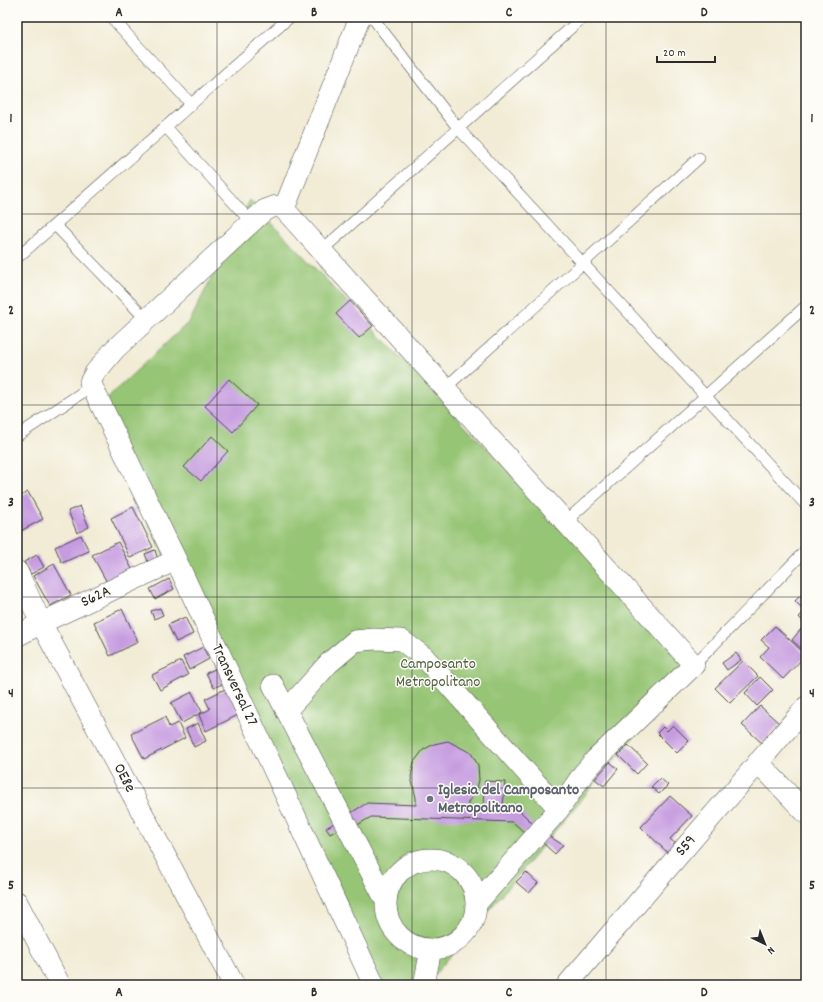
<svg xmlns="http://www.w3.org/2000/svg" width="823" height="1002" viewBox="0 0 823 1002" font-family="Dekko,sans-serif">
	<rect width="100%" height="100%" fill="#fdfcf7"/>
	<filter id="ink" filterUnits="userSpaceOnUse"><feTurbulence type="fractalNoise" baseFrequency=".025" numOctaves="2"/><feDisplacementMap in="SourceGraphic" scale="8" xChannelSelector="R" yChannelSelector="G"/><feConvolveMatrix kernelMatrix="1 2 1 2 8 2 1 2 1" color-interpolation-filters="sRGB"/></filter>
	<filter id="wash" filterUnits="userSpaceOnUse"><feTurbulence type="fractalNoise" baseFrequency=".012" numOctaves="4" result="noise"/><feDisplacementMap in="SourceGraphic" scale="16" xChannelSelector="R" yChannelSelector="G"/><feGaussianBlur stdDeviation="0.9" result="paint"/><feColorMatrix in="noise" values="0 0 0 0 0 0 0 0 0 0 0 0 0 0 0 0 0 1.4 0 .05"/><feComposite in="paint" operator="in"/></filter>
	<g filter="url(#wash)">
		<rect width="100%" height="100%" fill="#f2ecd6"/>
		<path fill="#96c574" stroke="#607850" d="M250,200L694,665L426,985H374L93,411L190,321Z"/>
		<g id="blocks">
			<path fill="#c69ce0" d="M350,301L373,326L359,338L336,314Z
				M229,379L257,405L233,432L205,406Z
				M212,436L228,451L201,481L184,467Z
				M28,492L43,519L17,533V498Z
				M80,506L89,527L77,533L68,511Z
				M133,507L153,547L130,558L111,518Z
				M81,535L89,551L62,563L55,547Z
				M118,542L134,573L109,586L92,555Z
				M155,550L158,560L149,564L145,554Z
				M37,555L44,567L31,574L24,562Z
				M54,564L71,595L50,606L33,576Z
				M169,579L174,589L155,599L150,589Z
				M805,591L806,604L802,608L795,601Z
				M160,608L163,615L154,619L151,611Z
				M122,609L138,642L110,656L94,622Z
				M806,610V624L799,617Z
				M185,617L193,634L176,642L168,625Z
				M775,626L806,655L783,679L760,657L769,647L761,640Z
				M801,629L806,633V653L792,640Z
				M203,647L209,659L189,670L183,657Z
				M736,653L741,660L727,670L722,663Z
				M181,661L188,675L160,690L152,675Z
				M743,661L758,676L730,703L715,688Z
				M217,668L224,683L214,688L206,673Z
				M760,677L773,690L757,706L745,693Z
				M227,688L240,714L206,731L199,715L210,709L205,699Z
				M192,692L202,712L182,723L171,703Z
				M760,706L780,724L762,743L742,725Z
				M165,717L169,727L178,723L185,738L144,759L131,734Z
				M198,723L206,741L194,747L186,729Z
				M673,725L689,741L677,753L657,733L663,727L667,731Z
				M448,741L471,753L478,765L479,780L476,792L468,802V807H484L485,781L505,782L503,808H517L539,830L563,845L555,854L534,835L531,839L513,822L371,817L354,827L351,822L330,834L326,828L367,803L416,805V798L411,777L414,762L423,750L434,744Z
				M628,745L647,763L637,774L618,755Z
				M610,762L618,769L604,786L595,779Z
				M660,778L668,785L659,794L651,787Z
				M670,796L692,816L670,839L678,846L670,855L641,827Z
				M526,872L538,883L529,893L516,882Z"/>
		</g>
	</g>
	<g filter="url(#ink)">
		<use href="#blocks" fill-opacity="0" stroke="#494845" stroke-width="1"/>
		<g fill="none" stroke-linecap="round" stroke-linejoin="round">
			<defs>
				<path id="service" d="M111,17L191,104
					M372,17L458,128L806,505
					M166,127L251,222
					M55,225L147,320
					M321,251L583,17
					M17,258L290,17
					M445,388L699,158
					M17,436L92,386
					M565,522L806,306
					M694,665L806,550"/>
				<path id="minor" d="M284,209L360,17
					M17,571L41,623L234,985
					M17,636L41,623L176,560
					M273,685L386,901
					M286,711L329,663L355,641L374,639L401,640L424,657L559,809
					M758,762L806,813
					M386 904a45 45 0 1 1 90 0a45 45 0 1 1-90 0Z
					M17,902L60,985
					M374,985L176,560L90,382L95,373L115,349L258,216L265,210L276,206L284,209L694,665L596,759L583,774L559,809L476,904
					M424,985L431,949
					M567,985L806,707"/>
			</defs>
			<use href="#service" stroke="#494845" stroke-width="12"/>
			<use href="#minor" stroke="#494845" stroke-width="22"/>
			<use href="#service" stroke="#fff" stroke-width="11"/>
			<use href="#minor" stroke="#fff" stroke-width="21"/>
		</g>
	</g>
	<path fill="none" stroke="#2b2b2b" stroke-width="1" stroke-opacity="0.55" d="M217,17V985M412,17V985M606,17V985M17,214H806M17,405H806M17,597H806M17,788H806"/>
	<circle fill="#6b7280" stroke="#fdfcf7" stroke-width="1.5" cx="430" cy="799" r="4"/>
	<g text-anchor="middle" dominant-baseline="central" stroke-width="3" stroke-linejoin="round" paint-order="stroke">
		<g font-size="16" fill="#2b2b2b" stroke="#fdfcf7">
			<text transform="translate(96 597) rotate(-25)">S62A</text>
			<text transform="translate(234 685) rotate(65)">Transversal 27</text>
			<text transform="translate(124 778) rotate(62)">OE8e</text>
			<text transform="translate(686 846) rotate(-49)">S59</text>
		</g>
		<g font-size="16" fill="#506145" stroke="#fdfcf7">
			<text x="438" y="664">Camposanto<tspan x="438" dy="18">Metropolitano</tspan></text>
		</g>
		<g font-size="16" font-weight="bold" fill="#5b616d" stroke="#fdfcf7" text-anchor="start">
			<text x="438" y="790">Iglesia del Camposanto<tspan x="438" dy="18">Metropolitano</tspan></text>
		</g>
	</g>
	<rect width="823" height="1002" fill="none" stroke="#fdfcf7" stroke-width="44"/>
	<g transform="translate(765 944) rotate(137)" stroke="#fdfcf7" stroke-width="3" paint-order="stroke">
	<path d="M0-3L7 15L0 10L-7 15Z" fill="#2b2b2b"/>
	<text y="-6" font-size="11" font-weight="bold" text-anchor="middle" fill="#2b2b2b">N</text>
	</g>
	<path d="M657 56v6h58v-6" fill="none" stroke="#2b2b2b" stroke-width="2"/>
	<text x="663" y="56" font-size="12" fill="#2b2b2b" stroke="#fdfcf7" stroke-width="3" paint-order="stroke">20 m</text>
	<rect x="22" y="22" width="779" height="958" fill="none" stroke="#2b2b2b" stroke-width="1.5"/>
	<g font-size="13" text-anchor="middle" font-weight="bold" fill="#2b2b2b">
		<text x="119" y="16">A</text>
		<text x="314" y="16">B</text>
		<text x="509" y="16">C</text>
		<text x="704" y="16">D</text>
		<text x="11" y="122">1</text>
		<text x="812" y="122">1</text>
		<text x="11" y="314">2</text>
		<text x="812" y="314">2</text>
		<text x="11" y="506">3</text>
		<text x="812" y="506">3</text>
		<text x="11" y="697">4</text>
		<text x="812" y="697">4</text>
		<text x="11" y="889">5</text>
		<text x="812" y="889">5</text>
		<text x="119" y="996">A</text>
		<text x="314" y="996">B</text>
		<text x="509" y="996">C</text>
		<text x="704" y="996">D</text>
	</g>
</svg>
